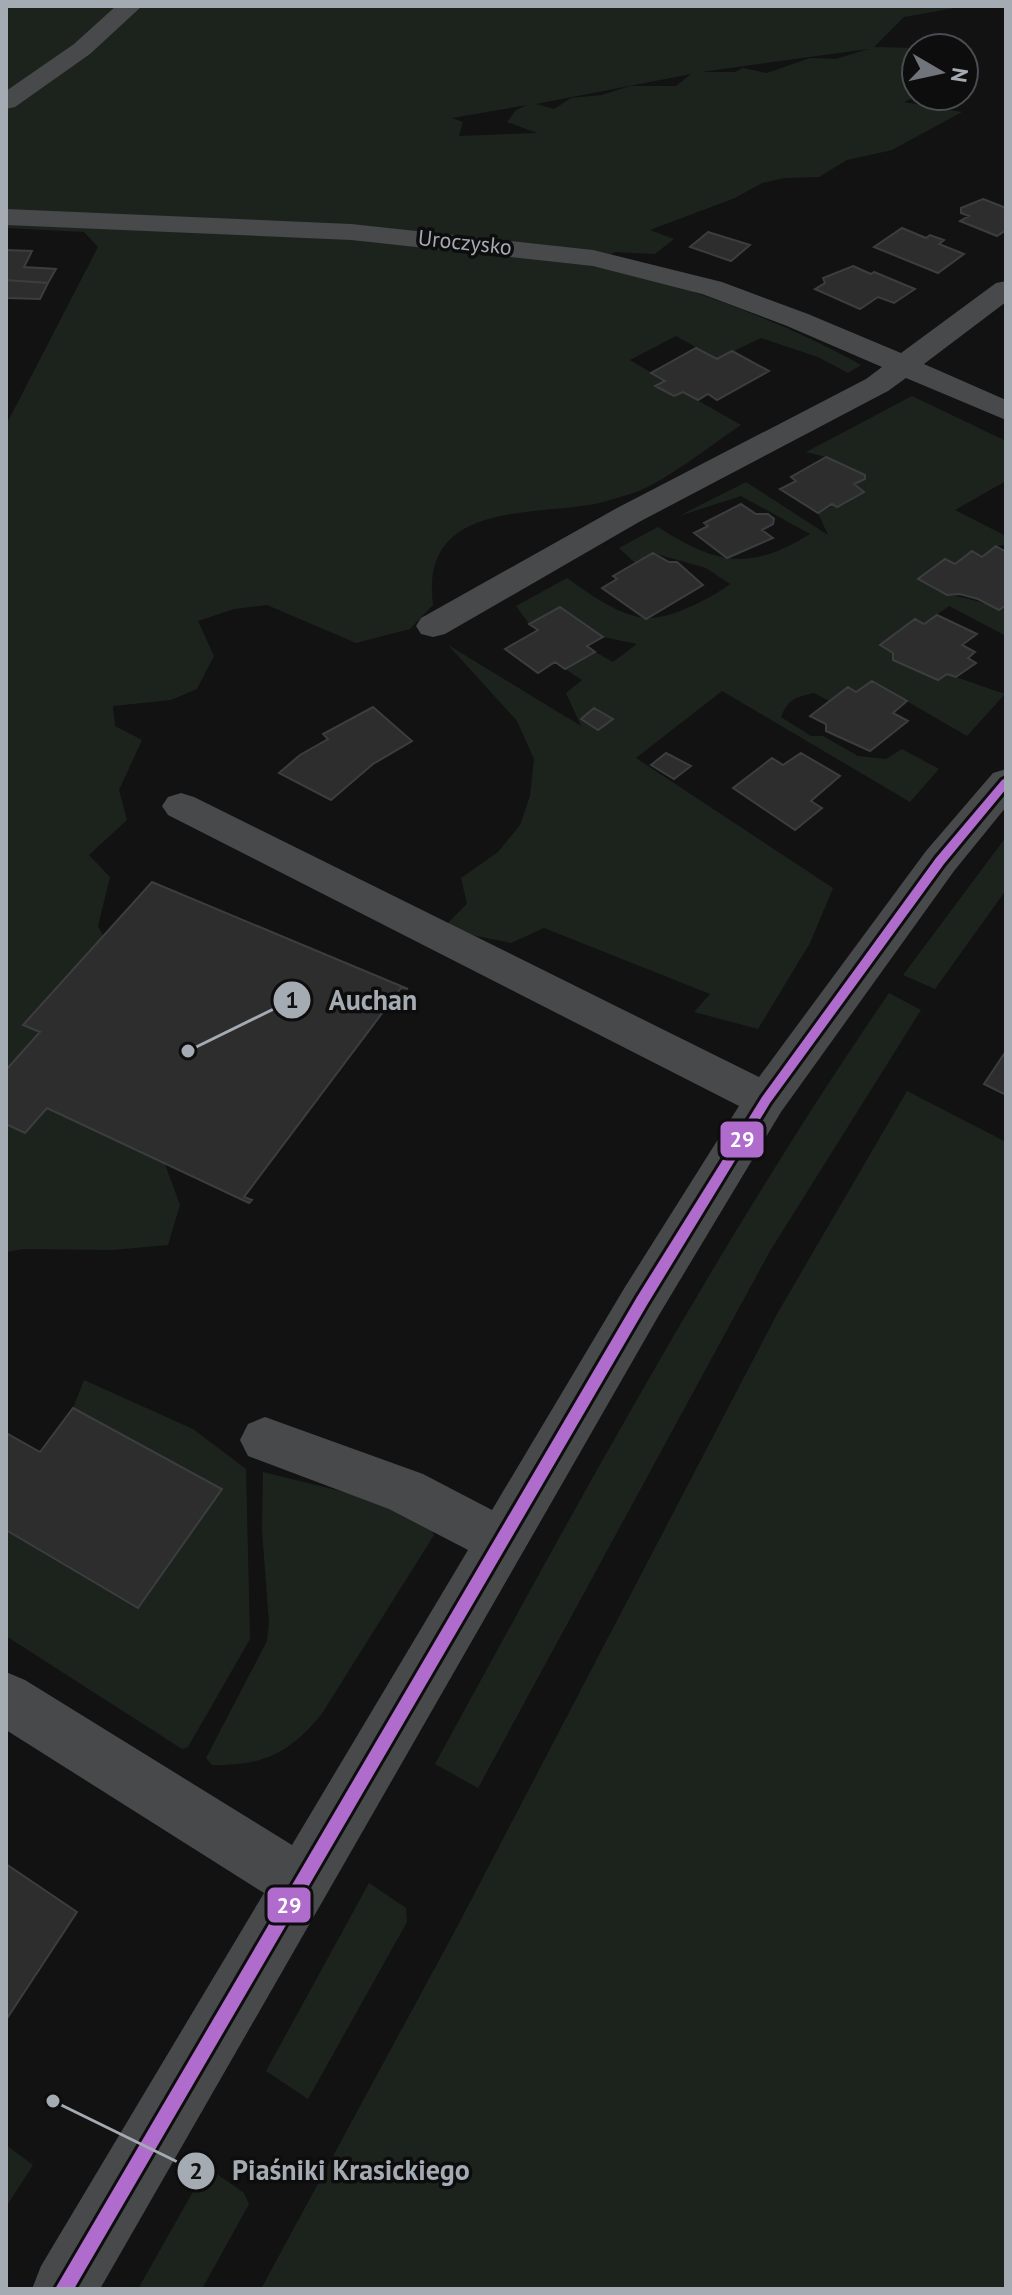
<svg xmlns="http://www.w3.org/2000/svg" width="1012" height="2295" viewBox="0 0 1012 2295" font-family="'PT Sans',sans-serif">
	<rect width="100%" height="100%" fill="#121213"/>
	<path fill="#1c231d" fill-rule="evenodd" d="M6,6H966L904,17L874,47L917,48V96L904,102L962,112L892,150L847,160L819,177L785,178L762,183L735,198L650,230L674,239L655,254L615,252L601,259C689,291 779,318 861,365L848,373L818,357L761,338L717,359L676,336L630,360L665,381L656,386L674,396L683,392L741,425C714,443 663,483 636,492C623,496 608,501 595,504C527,516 420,502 433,605L410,629L356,643L267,605L234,609L198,621L214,656L197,689L171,700L113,706L115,726L142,740L119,790L127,820L89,855L110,877L98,926L118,965L162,1156L180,1205L168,1245L112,1250L24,1249L6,1252V425L98,247L84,232L6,228ZM868,49L836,59L810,58L767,73L743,68L735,72H701ZM691,74L676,86H630L602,95L571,98L554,109L536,104ZM527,105L516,110L507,122L537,133L459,136L463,122L452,118Z
		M912,396L1006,441V481L955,510L1006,536V545L996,546L982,557L972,551L955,564L945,559L918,579C927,584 939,593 948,595C967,598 981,601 999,610L1006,605V636L949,606L924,624L915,619L881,645L893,653L894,660C909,669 922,671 938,680L947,674L1005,694L967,736L872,681L856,692L847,687L829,701L814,693C796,697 788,699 781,717L811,736H823L858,756L886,759L902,749L939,769L910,802L722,691L636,758L833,888L810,943L758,1029L694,1012L710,994L544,928L511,943L442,929L467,904L461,878L498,852L520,825L530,796L534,759L517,721L448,645L581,726L566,693L582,680L565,669L595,652L613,662L637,644L603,637L560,607L529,624L516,606L567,578C590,594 616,614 644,618C667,621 712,598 730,584L706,568L653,553L635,563L619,548L658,527C716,564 749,572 810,534L741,496L679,516L746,482L828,535L818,513L863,492L854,484L865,479V475L826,457L806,452Z
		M1006,837V890L935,989L903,975Z
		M889,993L921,1010L770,1251L478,1788L435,1764C578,1503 720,1239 889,993Z
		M907,1091L1006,1142V2289H261L456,1929L777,1314Z
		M84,1380L193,1429L246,1469L250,1639L188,1747L182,1749L6,1636V1530L138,1607L73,1408Z
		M263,1472L373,1499L430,1527L434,1535L321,1715C287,1755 264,1765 212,1765L206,1758L267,1641L269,1623L262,1530Z
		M369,1883L406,1908L407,1922L308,2099L266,2071Z
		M6,2145L33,2165L6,2207Z
		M207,2167L244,2193L249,2204L202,2289H138Z"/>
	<path fill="#2d2d2e" stroke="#3b3d3f" stroke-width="2" d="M983,199L1006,208V230L997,236L960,221L969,216L961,213V208Z
		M902,228L926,238L930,235L944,240L939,244L964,254L938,273L874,247Z
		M708,232L750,245L731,261L690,247Z
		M6,250L32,251L24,267L56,269L48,283L6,280Z
		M853,266L871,274L874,272L915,289L894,303L878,297L860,309L815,289L825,283L823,278Z
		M6,280L48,283L40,299L6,298Z
		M696,348L717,359L732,351L769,371L717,400L708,394L698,400L683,392L674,396L655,386L665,381L651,373Z
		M826,457L865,475V479L854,484L864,492L837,507L832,504L818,513L780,489L796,481L791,477Z
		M741,504L756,514H768L774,519L773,524L762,530L773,538L727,558L694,533L708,526L704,523Z
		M996,546L1006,552V605L999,610L978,599L960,594L947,595L918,579L945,559L955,564L972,551L982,557Z
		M653,553L669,562H677L703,585L646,619L602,588L617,579L613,576Z
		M560,607L603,637L587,646L595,652L565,669L555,662L538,673L505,649L538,630L529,624Z
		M937,615L977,634L962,645L975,652L968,658L976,663L956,677L947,674L938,680L893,660V653L880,645L915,619L924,624Z
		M872,681L907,701L893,713L908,721L870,751L826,731V724L810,716L848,687L856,692Z
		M373,707L412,741L373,764L331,800L279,773L300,755L328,739L323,734Z
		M594,708L613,719L598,730L581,719Z
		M666,753L691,766L674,779L651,765Z
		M801,753L840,776L811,801L822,808L795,830L733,788L772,758L783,765Z
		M152,882L408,989L401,988L244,1197L252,1200L249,1203L47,1108L25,1133L6,1124V1070L40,1032L23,1025Z
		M1006,1051V1095L984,1084Z
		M73,1408L222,1489L138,1608L6,1530V1433L40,1452Z
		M6,1864L77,1912L6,2020Z"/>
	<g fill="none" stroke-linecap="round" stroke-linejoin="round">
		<path fill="#47494b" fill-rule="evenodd" d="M116,6H142L90,54L15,107L6,109V91L74,44Z
			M6,209L351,224L593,250L722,282L808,314L901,353L996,283L1006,281V302L924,364L1006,400V420L906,378L888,391L639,522L445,634L433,637L421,634L416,626L421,618L617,508L866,379L882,367L787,326L702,294L593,266L351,240L6,225Z
			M1006,769V807L954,871L781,1112L659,1315L100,2289H32L41,2266L264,1893L6,1730V1672L25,1680L292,1845L468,1550L389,1509L248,1456L240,1440L248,1424L265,1417L423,1474L492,1510L625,1287L739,1106L168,815L162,806L168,797L181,793L194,797L759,1077L926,851L993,773Z"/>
		<defs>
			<path id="bus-1" d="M1006,778V789L944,864L770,1103L647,1305L74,2289H55L637,1297L762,1097L936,858L1002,780Z"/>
		</defs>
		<use href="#bus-1" stroke="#0d0d0e" stroke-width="6"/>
		<use href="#bus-1" fill="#b06ccc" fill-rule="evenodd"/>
	</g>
	<g text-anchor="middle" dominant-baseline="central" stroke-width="7" stroke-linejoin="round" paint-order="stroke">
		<g font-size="22" fill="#a4abb3" stroke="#0d0d0e">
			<text transform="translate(465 242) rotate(6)">Uroczysko</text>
		</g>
	</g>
	<path fill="none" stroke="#a4abb3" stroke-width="3" d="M188 1051L292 1000M53 2101L196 2171"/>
	<g fill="#a4abb3" stroke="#0d0d0e" stroke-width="3">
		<circle cx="188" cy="1051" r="8"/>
		<circle cx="53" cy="2101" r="8"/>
		<circle cx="292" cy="1000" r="20"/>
		<circle cx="196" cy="2171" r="20"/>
	</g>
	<g font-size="24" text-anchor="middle" font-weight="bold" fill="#111">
		<text x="292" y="1008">1</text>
		<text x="196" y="2179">2</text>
	</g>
	<g font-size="28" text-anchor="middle" font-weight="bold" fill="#a4abb3" stroke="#0d0d0e" stroke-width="7" stroke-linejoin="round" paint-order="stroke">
		<text x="373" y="1010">Auchan</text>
		<text x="351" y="2180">Piaśniki Krasickiego</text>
	</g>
	<g stroke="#0d0d0e" stroke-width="3">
		<rect x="719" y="1120" width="46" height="39" rx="8" fill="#b06ccc"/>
		<rect x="266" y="1886" width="46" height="38" rx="8" fill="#b06ccc"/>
	</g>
	<g font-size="22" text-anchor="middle" font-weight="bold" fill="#fff">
		<text x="742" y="1147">29</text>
		<text x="289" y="1913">29</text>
	</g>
	<rect width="1012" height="2295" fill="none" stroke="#a4abb3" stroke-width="16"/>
	<g transform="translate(940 72) rotate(99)"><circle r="38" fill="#0d0d0e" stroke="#494c50" stroke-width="2"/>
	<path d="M0-6L14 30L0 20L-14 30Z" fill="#71757b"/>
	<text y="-12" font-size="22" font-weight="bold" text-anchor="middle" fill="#a4abb3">N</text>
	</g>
</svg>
